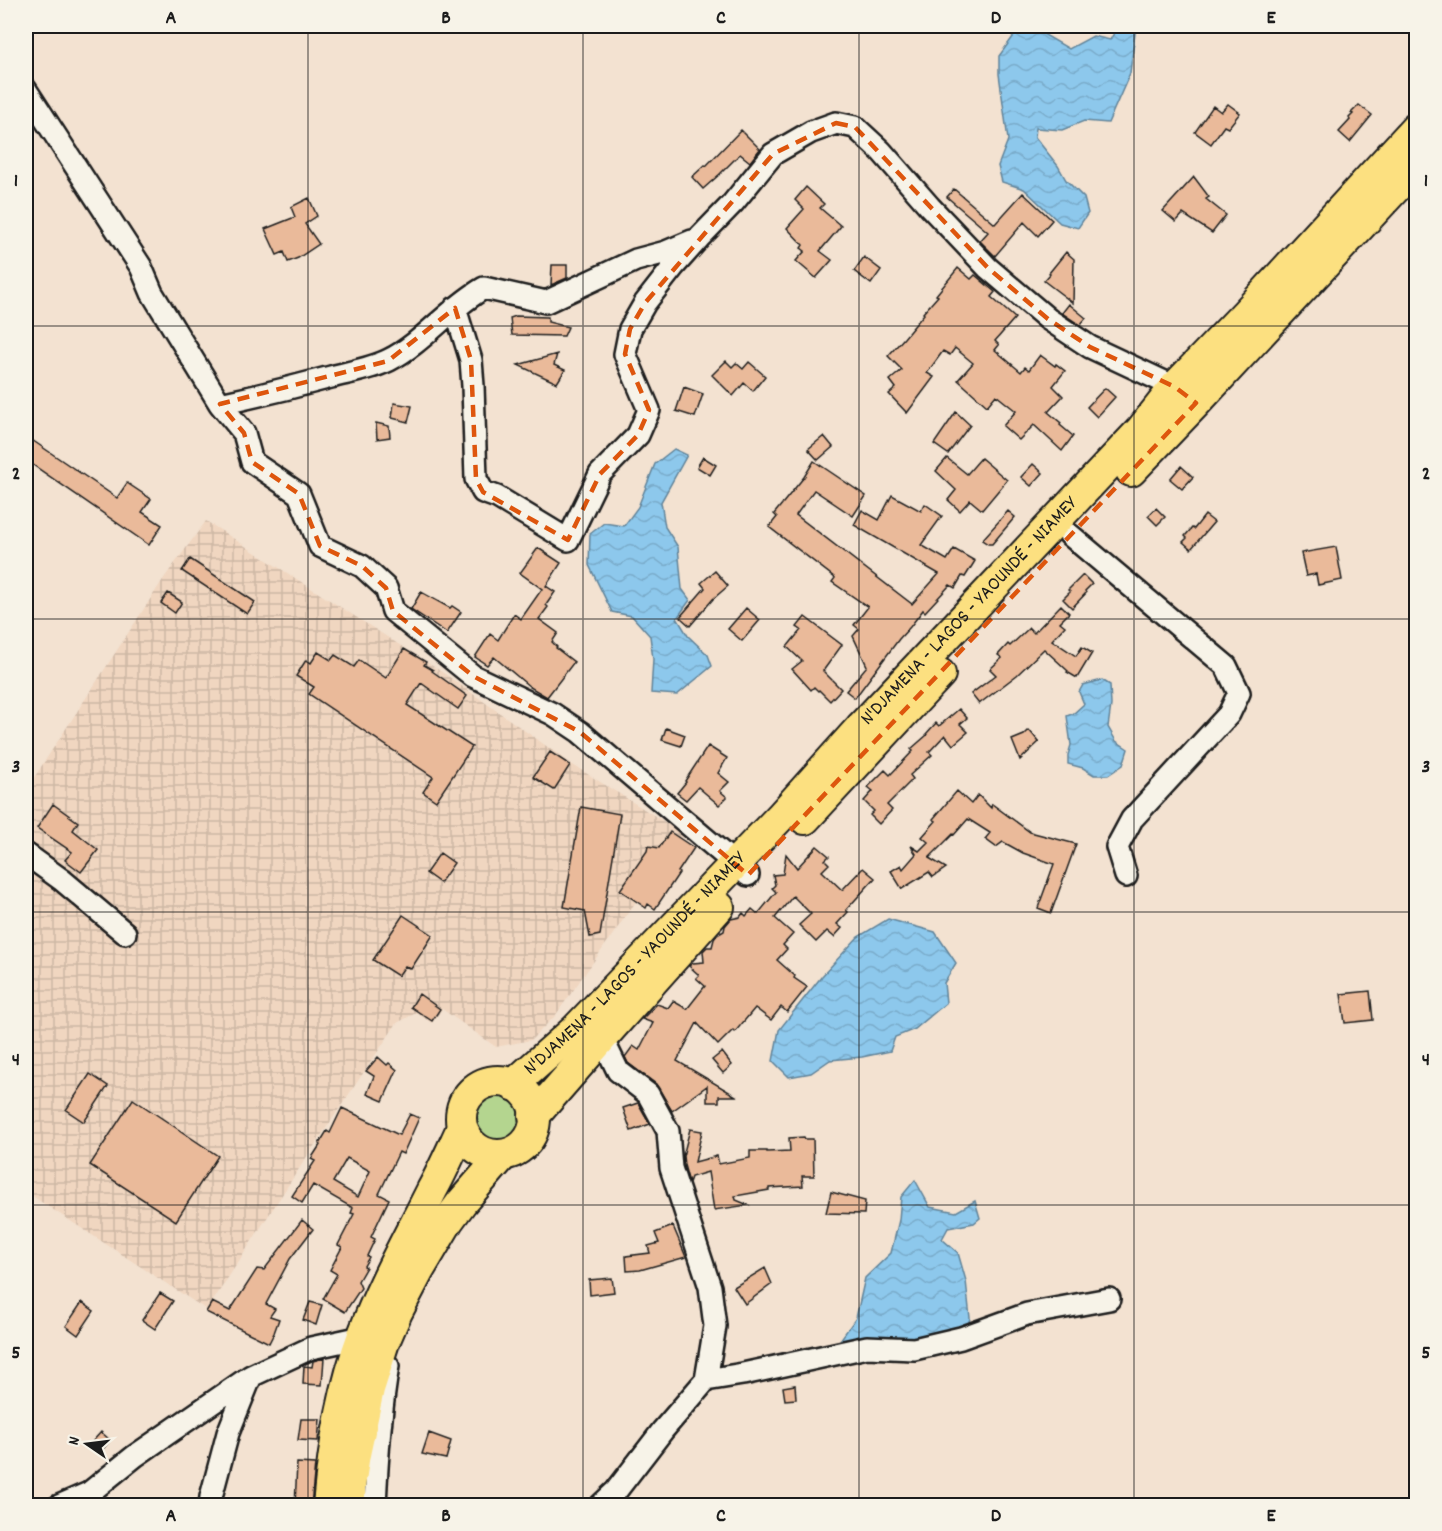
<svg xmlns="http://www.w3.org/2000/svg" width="1442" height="1531" viewBox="0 0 1442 1531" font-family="Dekko,sans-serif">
	<defs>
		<pattern id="industrial-grid" width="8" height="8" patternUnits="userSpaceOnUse" patternTransform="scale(1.5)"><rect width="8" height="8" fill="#f0d6c0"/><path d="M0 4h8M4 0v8" fill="none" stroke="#cdb7a4"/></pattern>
		<pattern id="water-waves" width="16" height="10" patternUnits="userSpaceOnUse" patternTransform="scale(1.5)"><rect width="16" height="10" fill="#8dc8ec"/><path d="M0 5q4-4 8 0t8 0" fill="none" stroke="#79abca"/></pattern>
	</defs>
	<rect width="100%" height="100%" fill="#f3e2d1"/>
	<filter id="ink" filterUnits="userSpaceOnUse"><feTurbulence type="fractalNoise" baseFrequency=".0167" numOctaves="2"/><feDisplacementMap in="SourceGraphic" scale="12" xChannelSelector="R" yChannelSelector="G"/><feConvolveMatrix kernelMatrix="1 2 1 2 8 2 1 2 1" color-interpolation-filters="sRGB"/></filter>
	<g filter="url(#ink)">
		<path fill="url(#industrial-grid)" d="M206,521L445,674L573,765L684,834L555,1016L531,1040L496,1047L442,1009L432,1023L416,1013L397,1023L308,1155L207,1310L26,1192V790L164,578Z"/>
		<path fill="#b4d58f" stroke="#687856" stroke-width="1.5" d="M468 1119a30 30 0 1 1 60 0a30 30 0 1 1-60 0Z"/>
		<path fill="url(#water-waves)" stroke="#608399" stroke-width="1.5" d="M1118,26H1136L1130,73L1108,123L1084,121L1062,130L1036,128L1035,137L1058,166L1066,180L1084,198L1088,213L1078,228L1060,223L1024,189L1002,182L998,166L1008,140L999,74V56L1016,33L1040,32L1069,49L1093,36L1110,40Z
			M674,449L687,455L661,502L665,527L678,547L682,589L690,600L677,618L688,636L708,655L712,666L677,695L651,693L653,659L650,636L632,616L612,612L589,565L590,534L604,523L624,526L638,507L655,464Z
			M1102,680L1110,685L1111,705L1108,727L1116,741L1128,749L1123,765L1108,775H1094L1083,768L1068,764V755L1071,745L1067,716L1074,713L1084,704L1079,692L1083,685Z
			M888,919L935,932L956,963L944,983L946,1003L915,1029L895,1037L890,1051L862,1057L830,1060L811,1073L789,1077L773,1061L779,1030L822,976L858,937Z
			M915,1180L930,1207L956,1212L975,1201L980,1218L974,1223L948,1228L942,1239L958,1253L966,1281L970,1318L967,1330L920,1342L838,1343L856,1318L865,1278L891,1253L899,1220L901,1197Z"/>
		<path fill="#eaba9a" stroke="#1c1c1c" stroke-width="1.5" fill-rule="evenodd" d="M1228,104L1240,113L1228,128L1224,126L1211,144L1195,132L1213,106L1221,112Z
			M1359,105L1372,115L1350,142L1339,132L1350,120L1349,118L1353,114L1351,113Z
			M741,130L760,149L750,162L740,154L720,174L703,189L692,177L705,165L706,166Z
			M1194,177L1209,197L1206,199L1226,215L1212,233L1183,214L1176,222L1163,211Z
			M806,187L824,204L820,208L841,226L820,251L832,260L816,278L796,261L805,251L801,248L803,245L787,228L804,209L795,200Z
			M954,189L995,224L1023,193L1052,220L1038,236L1024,222L995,256L980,241L988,232L947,197Z
			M309,198L317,216L305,224L319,244L298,258L288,262L284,252L277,255L265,229L295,217L291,207Z
			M1066,252L1074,259L1073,303L1044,281L1050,274L1049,273Z
			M864,257L881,270L871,284L854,271Z
			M552,265H567V278L551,285Z
			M958,268L971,279L975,275L995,292L991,297L1015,318L995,341L999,345L995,350L1021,372L1025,367L1029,370L1040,355L1055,366L1056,364L1065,371L1053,386L1063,396L1048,412L1061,423L1060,425L1073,436L1062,451L1034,425L1019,440L1003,426L1016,411L996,395L987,406L958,380L973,363L955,348L950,355L943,351L927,373L934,377L907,413L889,394L896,388L890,380L902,370L888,356L904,338L924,314L923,313L938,296L936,295Z
			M1069,304L1086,318L1080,325L1062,313Z
			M516,316L548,317V322L568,327L564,336L512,335L510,318Z
			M557,354L554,365L565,370L557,383L518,365Z
			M726,361L732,367L736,363L743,369L749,362L765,376L753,391L744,383L733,396L712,375Z
			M684,387L703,394L695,417L676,411Z
			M1105,388L1115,397L1097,417L1087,407Z
			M394,403L412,406L408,422L392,418Z
			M956,412L970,425L948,454L934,444Z
			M376,423L389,426L390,437L377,439Z
			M26,436L117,498L127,483L151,499L142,512L162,525L149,545L26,460Z
			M824,436L833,447L818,460L808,449Z
			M703,457L716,465L710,475L697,467Z
			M947,458L967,474L981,458L1007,480L982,510L970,500L960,511L948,500L956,490L936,471Z
			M814,461L866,496L853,516L814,490L796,515L912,604L939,574L854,525L862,510L879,520L892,495L921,511L925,504L942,516L921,545L947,560L954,549L975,561L965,577L962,576L955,588L950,585L925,612L923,610L910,627L899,639L855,698L846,691L867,666L853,636L859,629L854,625L868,607L832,582L835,578L769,527L777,517L774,514L804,477Z
			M1033,464L1043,473L1031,486L1021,477Z
			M1181,466L1193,477L1182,489L1170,479Z
			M1156,508L1165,517L1157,525L1148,516Z
			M1008,511L1015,517L992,544H988L982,540Z
			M1205,515L1214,522L1191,549L1183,542L1187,538L1185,536L1192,528L1194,529Z
			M1336,547L1342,580L1318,585L1316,574L1306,576L1301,553Z
			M538,548L561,563L546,586L555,592L546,605L548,607L539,619L558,633L552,642L557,647L556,648L574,662L547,697L530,687L494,657L487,665L475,657L490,634L498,640L514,614L521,619L542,589L520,573Z
			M190,559L255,602L247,614L182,571Z
			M715,571L728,586L713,599L690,626L680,617L705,588L701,583Z
			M1083,575L1092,584L1085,591L1086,593L1072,608L1063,599L1070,592L1068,590Z
			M421,592L450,608L452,606L461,612L447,633L411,609Z
			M168,593L182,602L175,613L161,603Z
			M1061,605L1069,613L1060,622L1065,626L1052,640L1076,656L1082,647L1092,653L1077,678L1067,672L1068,671L1044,649L1017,675L979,704L971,694L996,675L990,669L1002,658L998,655L1008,644L1010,646L1029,628L1034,633Z
			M746,608L760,620L742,641L728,629Z
			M805,617L842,645L823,671L841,689L830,701L819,690L818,691L814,687L811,690L792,669L802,661L787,647L801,630L797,627Z
			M404,649L426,662L424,665L433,670L432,671L467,696L458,709L421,683L407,705L472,747L436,801L423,792L433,777L309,694L314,687L296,676L306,660L311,663L318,652L331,660L335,655L354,667L359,660L386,678Z
			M959,709L967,718L960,724L968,732L953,745L945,735L929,752L932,755L910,775L913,779L887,805L892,810L879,824L870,815L874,811L864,801L873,791L868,787L885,770L890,775L913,751L911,749L927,735L926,734L936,723L939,726Z
			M666,728L685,735L681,746L662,740Z
			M1029,730L1039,742L1020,760L1012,740L1024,735Z
			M708,746L727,758L718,773L729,782L720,791L727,797L719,805L698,787L686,800L677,793L686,782L685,781Z
			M550,752L570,765L554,790L533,777Z
			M957,791L971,804L978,795L991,808L992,804L1030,832L1076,844L1051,913L1038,908L1054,864L1023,853L1003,842L996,847L985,839L990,833L968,819L954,835L953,834L929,858L946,868L933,877L929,872L902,889L891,871L901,865L903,869L916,854L911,846L919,851L928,842L922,837L936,821L933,819Z
			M53,804L78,822L73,830L98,850L81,872L65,860L72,852L37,828Z
			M581,807L620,814L600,935L590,937L585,911L564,907Z
			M670,832L694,848L678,872L679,873L655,909L648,904L646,908L620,890L647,851L648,846L659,848Z
			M817,846L829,856L825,860L829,864L822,871L842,890L863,868L875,878L846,910L848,912L837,924L842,928L834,937L827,931L816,942L799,925L811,914L793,896L775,918L793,934L783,945L787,949L777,960L795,976L794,978L807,987L787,1012L781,1007L771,1020L755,1008L735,1032L733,1030L718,1045L697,1023L677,1061L736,1096H719V1102H707V1086L672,1111L656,1084L628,1063L625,1057L633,1046L639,1050L653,1023L642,1019L657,1004L668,1008L673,1001L687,1009L705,986L696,978L699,975L689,966L693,963L704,962L703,951L707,947H712L714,939L717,935L724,931L725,926L731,919L740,917L743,913L746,916L752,909L758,914L776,892L772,888L775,885L773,875L783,874L786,854L797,868Z
			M440,853L454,863L440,883L426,873Z
			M403,915L433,935L411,969L405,966L398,976L373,960Z
			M1370,991L1373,1020L1345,1023L1341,994Z
			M419,994L440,1009L432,1021L411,1007Z
			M722,1052L732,1065L723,1073L712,1060Z
			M378,1057L387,1065L389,1063L397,1070L383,1101L367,1094L374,1076L366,1071Z
			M90,1074L108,1086L84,1122L66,1110Z
			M133,1099L218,1156L176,1221L90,1165Z
			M638,1103L650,1124L631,1131L623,1108Z
			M342,1108L399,1135L410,1114L419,1118L403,1154L399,1152L379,1194L389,1199L371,1237L375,1239L367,1256L369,1257L364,1266L366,1267L358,1281L361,1288L345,1312L323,1299L337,1274L330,1270L342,1247L338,1245L354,1214L351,1213L353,1208L313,1185L302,1203L292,1196L315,1161L311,1159L320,1145L319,1144L327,1131L330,1133ZM347,1158L370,1171L358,1197L333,1182Z
			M690,1129L702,1131L695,1162L717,1156L719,1164L750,1158V1151H767V1152L790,1151L789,1138L804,1137L805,1139H813L814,1176H802L803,1186L769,1188V1190L735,1196L736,1200L748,1205L714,1210L708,1172L691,1177L689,1183L684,1165L683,1156Z
			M831,1192L865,1201L864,1214L826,1213Z
			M302,1220L313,1229L290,1259L266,1304L275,1309L270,1316L279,1319L274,1333L269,1343L206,1312L212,1302L230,1311L257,1269L264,1270Z
			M673,1226L686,1257L640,1270L627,1271L626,1256L650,1253L648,1246L659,1243L655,1233Z
			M765,1268L772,1284L745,1304L734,1287Z
			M612,1278L614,1292L590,1295L589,1280Z
			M160,1293L173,1301L155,1329L142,1320Z
			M82,1302L94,1311L78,1335L66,1326Z
			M310,1302L322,1305L316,1325L303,1320Z
			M324,1358L322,1385L303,1384L304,1366L312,1367L313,1361Z
			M795,1385L796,1399L785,1400L783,1387Z
			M301,1419H320L318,1441L298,1440Z
			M101,1432L110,1440L103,1449L93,1441Z
			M429,1433L451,1441L446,1459L422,1454Z
			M297,1463L315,1464L311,1506H295Z"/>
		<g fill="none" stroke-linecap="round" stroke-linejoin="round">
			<defs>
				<path id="minor" d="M26,90L141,267L152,293L220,404L244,433L252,462L299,494L320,546L362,566L386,588L393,611L473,676L553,714L580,732L748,875
					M455,308L471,360L473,386L476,479L483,492L497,497L568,540L600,474L638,435L649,410L625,354L630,329L645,303L674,266L699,238L733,203L773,154L811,132L836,123L855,127L881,151L930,207L988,268L1048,319L1090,347L1175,387L1184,394
					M220,404C257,396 294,387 331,377C350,372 371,369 389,360C424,342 449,308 484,288L546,302L636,260L666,252L692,241
					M1070,535L1226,666L1239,693L1229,714L1132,819L1117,847L1126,876
					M26,854L62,880L125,933
					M706,1380L743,1374L867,1347L914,1349L961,1338L1027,1314L1109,1299
					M59,1506L89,1493L135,1456L251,1376L311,1348L362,1337L374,1340
					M210,1506L211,1497L228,1433L251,1376
					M375,1506C377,1459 380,1412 388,1366
					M600,1506L616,1491L663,1430L706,1380L715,1326L710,1287L671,1168L668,1131L648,1094L618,1071L602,1038"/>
				<g id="highway">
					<path d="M1131,471L1196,403L1416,166"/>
					<path d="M805,819L940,674"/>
					<circle cx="498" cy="1118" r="37"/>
					<path id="s1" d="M513,1085L575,1030L780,817L860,728L1141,430L1175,387L1246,313L1416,128"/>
					<path d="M534,1116L602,1038L719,907"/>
					<path d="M328,1506C333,1448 343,1389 363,1335C382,1284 408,1238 432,1190C443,1170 452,1149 462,1128"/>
					<path d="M350,1506V1486L355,1454L369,1389L384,1342L397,1312L419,1270L448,1221L462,1202L503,1155"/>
				</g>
			</defs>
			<use href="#minor" stroke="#1c1c1c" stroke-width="26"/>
			<use href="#highway" stroke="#1c1c1c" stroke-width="34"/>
			<use href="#minor" stroke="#f7f3e8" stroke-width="21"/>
			<use href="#highway" stroke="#fce080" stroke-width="30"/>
		</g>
	</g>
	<path fill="none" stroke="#de560d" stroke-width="4.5" stroke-dasharray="12 8" stroke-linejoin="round" d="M836,123L855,127L988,268L1048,319L1090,347L1175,387L1196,403L748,875L580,732L473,676L393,611L386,588L362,566L320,546L299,494L252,462L244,433L220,404L388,361L455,308L471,360L476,479L483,492L568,540L600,474L638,435L649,410L625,354L630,329L645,303L773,154Z"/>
	<path fill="none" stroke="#1c1c1c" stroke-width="1.5" stroke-opacity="0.55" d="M308,26V1506M583,26V1506M859,26V1506M1134,26V1506M26,326H1416M26,619H1416M26,912H1416M26,1205H1416"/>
	<g text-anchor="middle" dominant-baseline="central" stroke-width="4.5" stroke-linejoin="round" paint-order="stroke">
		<g font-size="20" fill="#1c1c1c" stroke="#f7f3e8">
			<text stroke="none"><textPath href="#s1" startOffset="658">N'DJAMENA - LAGOS - YAOUNDÉ - NIAMEY</textPath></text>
			<text stroke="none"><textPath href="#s1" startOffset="172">N'DJAMENA - LAGOS - YAOUNDÉ - NIAMEY</textPath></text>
		</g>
	</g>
	<rect width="1442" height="1531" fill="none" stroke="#f7f3e8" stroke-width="66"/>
	<g transform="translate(87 1444) rotate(284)" stroke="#f7f3e8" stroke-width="4.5" paint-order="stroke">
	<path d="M0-4.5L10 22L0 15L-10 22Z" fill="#1c1c1c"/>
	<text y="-9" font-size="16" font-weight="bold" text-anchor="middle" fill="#1c1c1c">N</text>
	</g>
	<rect x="33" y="33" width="1376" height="1465" fill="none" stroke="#1c1c1c" stroke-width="2"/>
	<g font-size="20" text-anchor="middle" font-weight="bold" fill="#1c1c1c">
		<text x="171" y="23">A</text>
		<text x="446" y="23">B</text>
		<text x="721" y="23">C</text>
		<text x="996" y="23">D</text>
		<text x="1271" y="23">E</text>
		<text x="16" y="186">1</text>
		<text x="1426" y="186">1</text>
		<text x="16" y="479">2</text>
		<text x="1426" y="479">2</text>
		<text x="16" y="772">3</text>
		<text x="1426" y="772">3</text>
		<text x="16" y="1065">4</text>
		<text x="1426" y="1065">4</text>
		<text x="16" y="1358">5</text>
		<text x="1426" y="1358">5</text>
		<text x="171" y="1521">A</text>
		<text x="446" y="1521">B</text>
		<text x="721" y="1521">C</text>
		<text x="996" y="1521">D</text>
		<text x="1271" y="1521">E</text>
	</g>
</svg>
